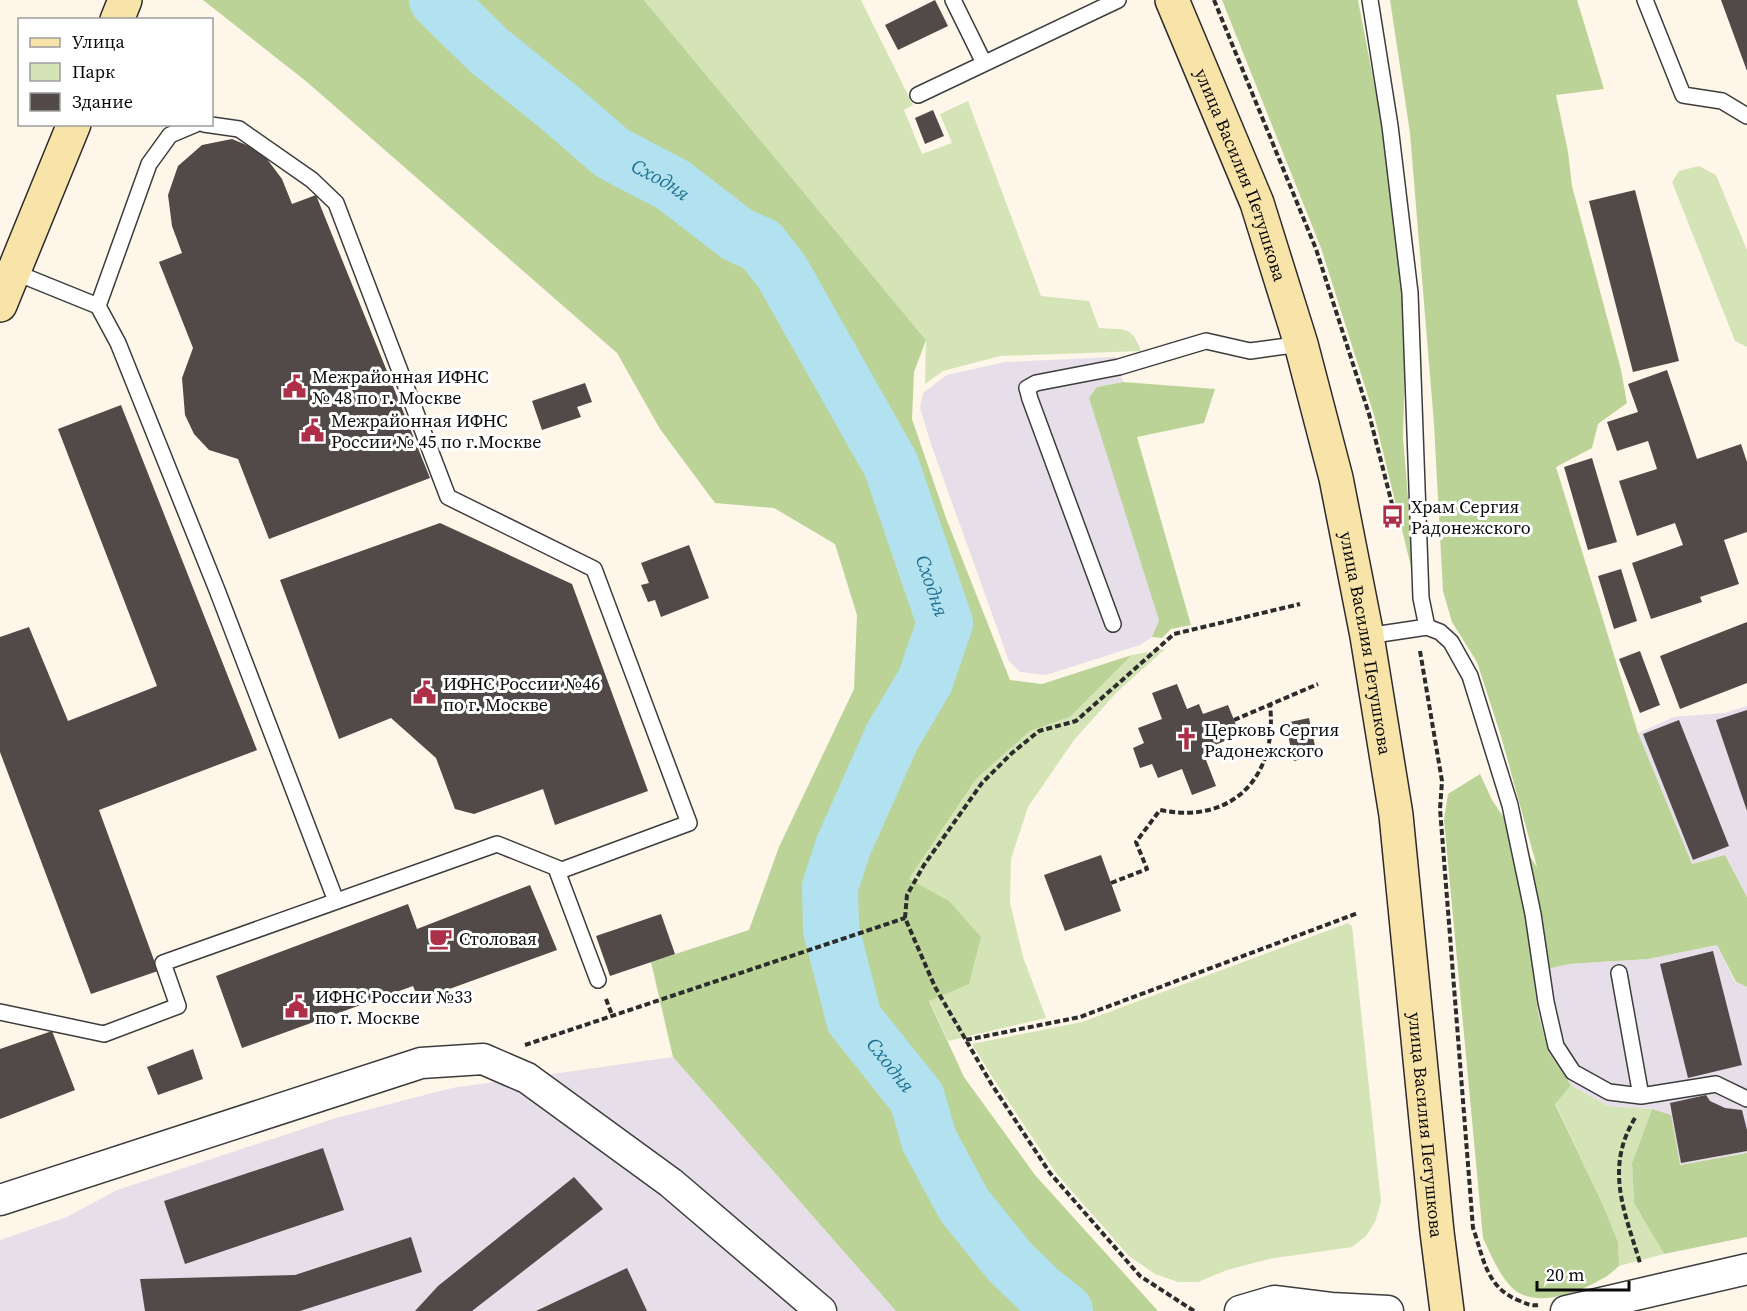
<svg xmlns="http://www.w3.org/2000/svg" width="1747" height="1311" viewBox="0 0 1747 1311" font-family="'Source Serif 4',serif">
	<rect width="100%" height="100%" fill="#fdf6e9"/>
	<path fill="#e6dee9" d="M1116,357L1123,382L1097,387L1159,620L1152,637L1140,645L1046,675L1020,672L1009,661L932,447L920,408L923,393L947,375L1005,362Z
		M1747,706V897L1725,855L1692,864L1638,733L1674,717L1724,713Z
		M1717,945L1735,982L1747,987V1153L1679,1165L1652,1109L1608,1106L1571,1085L1549,1053L1538,1013L1533,972L1569,964L1648,959Z
		M673,1057L896,1311H0V1240L67,1217L117,1190L336,1118L452,1088Z"/>
	<path fill="#d5e4b6" d="M644,0H861L913,105L904,110L922,154L952,143L940,114L968,101L1041,296L1089,301L1099,328C1124,330 1132,325 1141,351L1000,356L943,371L925,384L926,340Z
		M1699,166L1716,175L1747,250V347L1735,341L1672,182L1679,171Z
		M1165,649L1117,692L1074,740L1028,807L1011,859L1010,903L1023,957L1046,1018L948,1041L929,1000L909,879L976,779L1030,731L1070,717L1132,655Z
		M1348,923L1352,926L1381,1202L1375,1222L1366,1236L1352,1247L1269,1259L1227,1270L1198,1282H1178L1155,1274L1129,1256L1056,1173L991,1075L972,1044L1082,1022Z
		M1571,1085L1608,1106L1652,1109L1632,1163L1634,1203L1664,1254L1619,1266L1618,1242L1603,1205L1555,1103Z"/>
	<path fill="#bbd397" d="M203,0H644L926,340L914,372L912,419L946,518L1010,680L1042,684L1132,655L1070,717L1030,731L976,779L909,879L949,901L981,937L969,984L929,1001L964,1077L1035,1175L1158,1311H896L673,1057L651,962L749,930L779,847L854,689L857,615L835,544L774,508L715,503L660,429L617,353L307,82Z
		M1222,0H1358L1381,120L1406,321L1403,437L1415,583L1374,415L1321,248Z
		M1390,0H1577L1604,89L1556,95L1568,152L1572,186L1621,370L1627,403L1598,424L1592,448L1556,467L1638,733L1692,864L1725,855L1747,897V987L1736,982L1717,945L1648,959L1569,964L1533,972L1538,1013L1549,1053L1571,1085L1555,1104L1603,1205L1618,1242L1619,1266C1613,1271 1607,1277 1600,1280C1579,1292 1542,1306 1519,1293C1503,1284 1491,1255 1483,1238L1444,820L1448,794L1480,774L1492,800L1537,867L1501,736L1477,662L1452,622L1443,591L1434,424L1410,133Z
		M1123,382L1215,389L1204,423L1137,437L1191,625L1171,629L1162,638L1152,637L1159,620L1089,398L1097,387Z
		M1652,1109L1671,1115L1680,1165L1747,1153V1237L1664,1254L1634,1203L1632,1163Z"/>
	<g fill="none" stroke-linecap="round" stroke-linejoin="round">
		<path stroke="#b2e2f0" stroke-width="56" id="s1" d="M437,0L489,51L560,108L612,153L673,185L738,235L761,245L782,272L891,465L945,623L925,681L892,737L843,847L830,887L831,929L854,1019L917,1098L929,1140L964,1205L1010,1262L1041,1292L1065,1311"/>
	</g>
	<path fill="#524a48" d="M935,0L948,26L898,50L885,25Z
		M1721,0H1747V71Z
		M933,110L944,136L925,144L915,118Z
		M232,139L261,151L282,179L292,204L316,195L430,478L269,539L238,459L209,450L194,434L185,415L182,378L193,348L159,262L182,253L172,226L168,195L178,166L202,145Z
		M1635,190L1679,361L1633,372L1589,201Z
		M1667,370L1697,459L1741,444L1747,462V532L1724,540L1739,584L1700,597L1702,602L1651,619L1632,563L1683,545L1675,523L1637,536L1619,481L1657,469L1648,441L1617,451L1607,422L1638,412L1628,384Z
		M585,383L592,402L577,407L581,417L542,430L532,401Z
		M121,405L257,750L99,810L158,971L91,994L0,752V637L29,627L68,721L157,686L58,429Z
		M1592,458L1617,542L1588,550L1564,467Z
		M440,523L572,584L648,791L555,825L543,789L474,814L455,809L436,758L391,718L339,739L280,580Z
		M689,545L709,598L661,617L655,600L648,602L641,585L649,583L641,563Z
		M1621,569L1637,621L1614,629L1598,576Z
		M1747,622V683L1680,709L1660,656Z
		M1640,651L1660,705L1640,713L1619,659Z
		M1177,684L1187,709L1199,704L1203,714L1228,705L1240,735L1215,745L1219,755L1206,760L1216,786L1192,795L1182,769L1158,778L1152,764L1140,768L1133,748L1144,743L1138,728L1162,719L1152,693Z
		M1747,710V811L1716,720Z
		M1309,718L1317,755L1294,761L1285,723Z
		M1679,720L1729,846L1693,860L1643,734Z
		M1101,855L1121,911L1065,931L1044,875Z
		M530,885L557,950L419,1000L413,986L242,1048L216,976L408,904L417,929Z
		M661,914L675,954L610,976L596,936Z
		M1713,951L1742,1065L1688,1078L1660,964Z
		M52,1031L75,1090L0,1119V1049Z
		M193,1049L203,1079L158,1095L147,1067Z
		M1706,1095L1710,1101L1725,1108L1742,1110L1747,1130V1151L1681,1163L1670,1103Z
		M323,1148L344,1210L185,1264L164,1201Z
		M574,1177L603,1209L472,1311H415L438,1286Z
		M411,1237L422,1272L300,1311H145L140,1279L295,1275Z
		M627,1268L647,1311H536Z"/>
	<g fill="none" stroke-linecap="round" stroke-linejoin="round">
		<defs>
			<path id="lane" d="M953,0L984,63
				M1645,0L1683,95L1722,101L1747,116
				M918,95L1118,0
				M14,272L98,306L118,343L217,590L336,901
				M98,306L149,164L170,135L196,124
				M1113,624L1030,399L1027,388L1036,383L1119,367L1206,341L1250,351L1301,344
				M1427,627L1440,632L1451,642L1470,676L1510,805L1533,914L1546,1002L1556,1046L1573,1072L1609,1092L1641,1096L1716,1084L1747,1099
				M1367,636L1427,627L1421,598L1410,293L1390,126L1370,0
				M556,868L598,980
				M1619,973L1641,1096
				M0,1012L104,1034L178,1006L163,963L497,844L562,870L689,823L594,569L448,497L336,203L312,180L239,129L204,124"/>
			<path id="street" d="M0,1200L421,1063L483,1059L527,1078L671,1183L821,1311
				M1240,1311L1274,1301L1331,1308L1388,1311
				M1566,1311L1747,1269"/>
			<g id="secondary">
				<path id="s2" d="M1172,0L1257,203L1301,344L1336,478L1367,636L1396,815L1437,1232L1447,1311"/>
				<path d="M117,20L125,0"/>
				<path d="M0,305L74,124"/>
			</g>
		</defs>
		<use href="#lane" stroke="#3d3d3d" stroke-width="18"/>
		<use href="#street" stroke="#3d3d3d" stroke-width="33"/>
		<use href="#secondary" stroke="#2c2c2c" stroke-width="36"/>
		<path stroke="#2c2c2c" stroke-width="4" stroke-dasharray="6 3" stroke-linecap="butt" d="M1214,0L1316,249L1369,414L1393,508
			M1420,651L1442,781L1440,809L1473,1228C1484,1259 1486,1288 1520,1301C1527,1304 1531,1306 1538,1305
			M1234,720L1318,684
			M1111,883L1147,869L1136,842L1160,810C1233,825 1278,776 1270,705
			M606,999L612,1015
			M966,1040L1080,1017L1358,913
			M525,1045L905,918
			M1635,1118C1604,1169 1625,1212 1640,1263
			M1194,1311L1140,1276L1050,1173L992,1085L935,987L905,918L907,895L924,865L982,783L1012,753L1039,731L1076,721L1174,634L1300,604"/>
		<use href="#lane" stroke="#fff" stroke-width="15"/>
		<use href="#street" stroke="#fff" stroke-width="30"/>
		<use href="#secondary" stroke="#f8e3a9" stroke-width="33"/>
	</g>
	<defs>
		<symbol id="civic-bare" viewBox="-9 -9 18 18"><path d="M-.6-6.5H3V-4.5H.6V-3L4-1V1h2V6H-6V1h2V-1L-.6-3ZM-1.2 2.5V6h2.4V2.5Z" fill="#ad2f48" stroke="#fff" stroke-width="2.5" paint-order="stroke"/></symbol>
		<symbol id="bus-bare" viewBox="-9 -9 18 18"><path d="M-5-6H5V4H4V6H2V4H-2V6H-4V4H-5ZM-3.5-4V0h7V-4ZM-3.5 1.2v1.5H-2V1.2ZM2 1.2v1.5H3.5V1.2Z" fill="#ad2f48" stroke="#fff" stroke-width="2.5" paint-order="stroke"/></symbol>
		<symbol id="church-bare" viewBox="-9 -9 18 18"><path d="M-1.2-6h2.4v3.5h3.3v2.4h-3.3V6h-2.4V-.1h-3.3v-2.4h3.3Z" fill="#ad2f48" stroke="#fff" stroke-width="2.5" paint-order="stroke"/></symbol>
		<symbol id="cafe-bare" viewBox="-9 -9 18 18"><path d="M-5.5-4.5H6V0H3Q3 3.5 0 3.5H-2.5Q-5.5 3.5-5.5 0ZM3-3.2v2h1.7v-2ZM-6 4.5H4V6H-6Z" fill="#ad2f48" stroke="#fff" stroke-width="2.5" paint-order="stroke"/></symbol>
	</defs>
	<g fill-rule="evenodd">
		<use href="#civic-bare" x="278" y="370" width="33" height="33"/>
		<use href="#civic-bare" x="296" y="414" width="33" height="33"/>
		<use href="#bus-bare" x="1376" y="500" width="33" height="33"/>
		<use href="#civic-bare" x="408" y="676" width="33" height="33"/>
		<use href="#church-bare" x="1170" y="722" width="33" height="33"/>
		<use href="#cafe-bare" x="424" y="922" width="33" height="33"/>
		<use href="#civic-bare" x="280" y="990" width="33" height="33"/>
	</g>
	<g text-anchor="middle" dominant-baseline="central" stroke-width="6" stroke-linejoin="round" paint-order="stroke">
		<g font-size="18" fill="#0a0a0a" stroke="#fff">
			<text stroke="none"><textPath href="#s2" startOffset="188">улица Василия Петушкова</textPath></text>
			<text stroke="none"><textPath href="#s2" startOffset="674">улица Василия Петушкова</textPath></text>
			<text stroke="none"><textPath href="#s2" startOffset="1160">улица Василия Петушкова</textPath></text>
		</g>
		<g font-size="18" fill="#0a0a0a" stroke="#fff" text-anchor="start">
			<text x="312" y="376">Межрайонная ИФНС<tspan x="312" dy="21">№ 48 по г. Москве</tspan></text>
			<text x="331" y="420">Межрайонная ИФНС<tspan x="331" dy="21">России № 45 по г.Москве</tspan></text>
			<text x="1411" y="506">Храм Сергия<tspan x="1411" dy="21">Радонежского</tspan></text>
			<text x="443" y="683">ИФНС России №46<tspan x="443" dy="21">по г. Москве</tspan></text>
			<text x="1204" y="729">Церковь Сергия<tspan x="1204" dy="21">Радонежского</tspan></text>
			<text x="459" y="938">Столовая</text>
			<text x="315" y="996">ИФНС России №33<tspan x="315" dy="21">по г. Москве</tspan></text>
		</g>
		<g font-size="20" font-style="italic" fill="#1f7090" stroke="#fff">
			<text stroke="none"><textPath href="#s1" startOffset="288">Сходня</textPath></text>
			<text stroke="none"><textPath href="#s1" startOffset="792">Сходня</textPath></text>
			<text stroke="none"><textPath href="#s1" startOffset="1314">Сходня</textPath></text>
		</g>
	</g>
	<rect x="18" y="18" width="195" height="108" fill="#ffffff" stroke="#9d9d9d" stroke-width="1.5"/>
	<rect x="30" y="38" width="30" height="9" fill="#f8e3a9" stroke="#9d9d9d" stroke-width="1.5"/>
	<text x="72" y="48" font-size="18" fill="#0a0a0a">Улица</text>
	<rect x="30" y="63" width="30" height="18" fill="#d5e4b6" stroke="#9d9d9d" stroke-width="1.5"/>
	<text x="72" y="78" font-size="18" fill="#0a0a0a">Парк</text>
	<rect x="30" y="93" width="30" height="18" fill="#524a48" stroke="#9d9d9d" stroke-width="1.5"/>
	<text x="72" y="108" font-size="18" fill="#0a0a0a">Здание</text>
	<path d="M1537 1281v9h92v-9" fill="none" stroke="#0a0a0a" stroke-width="3"/>
	<text x="1546" y="1281" font-size="18" fill="#0a0a0a" stroke="#ffffff" stroke-width="4.5" paint-order="stroke">20 m</text>
</svg>
